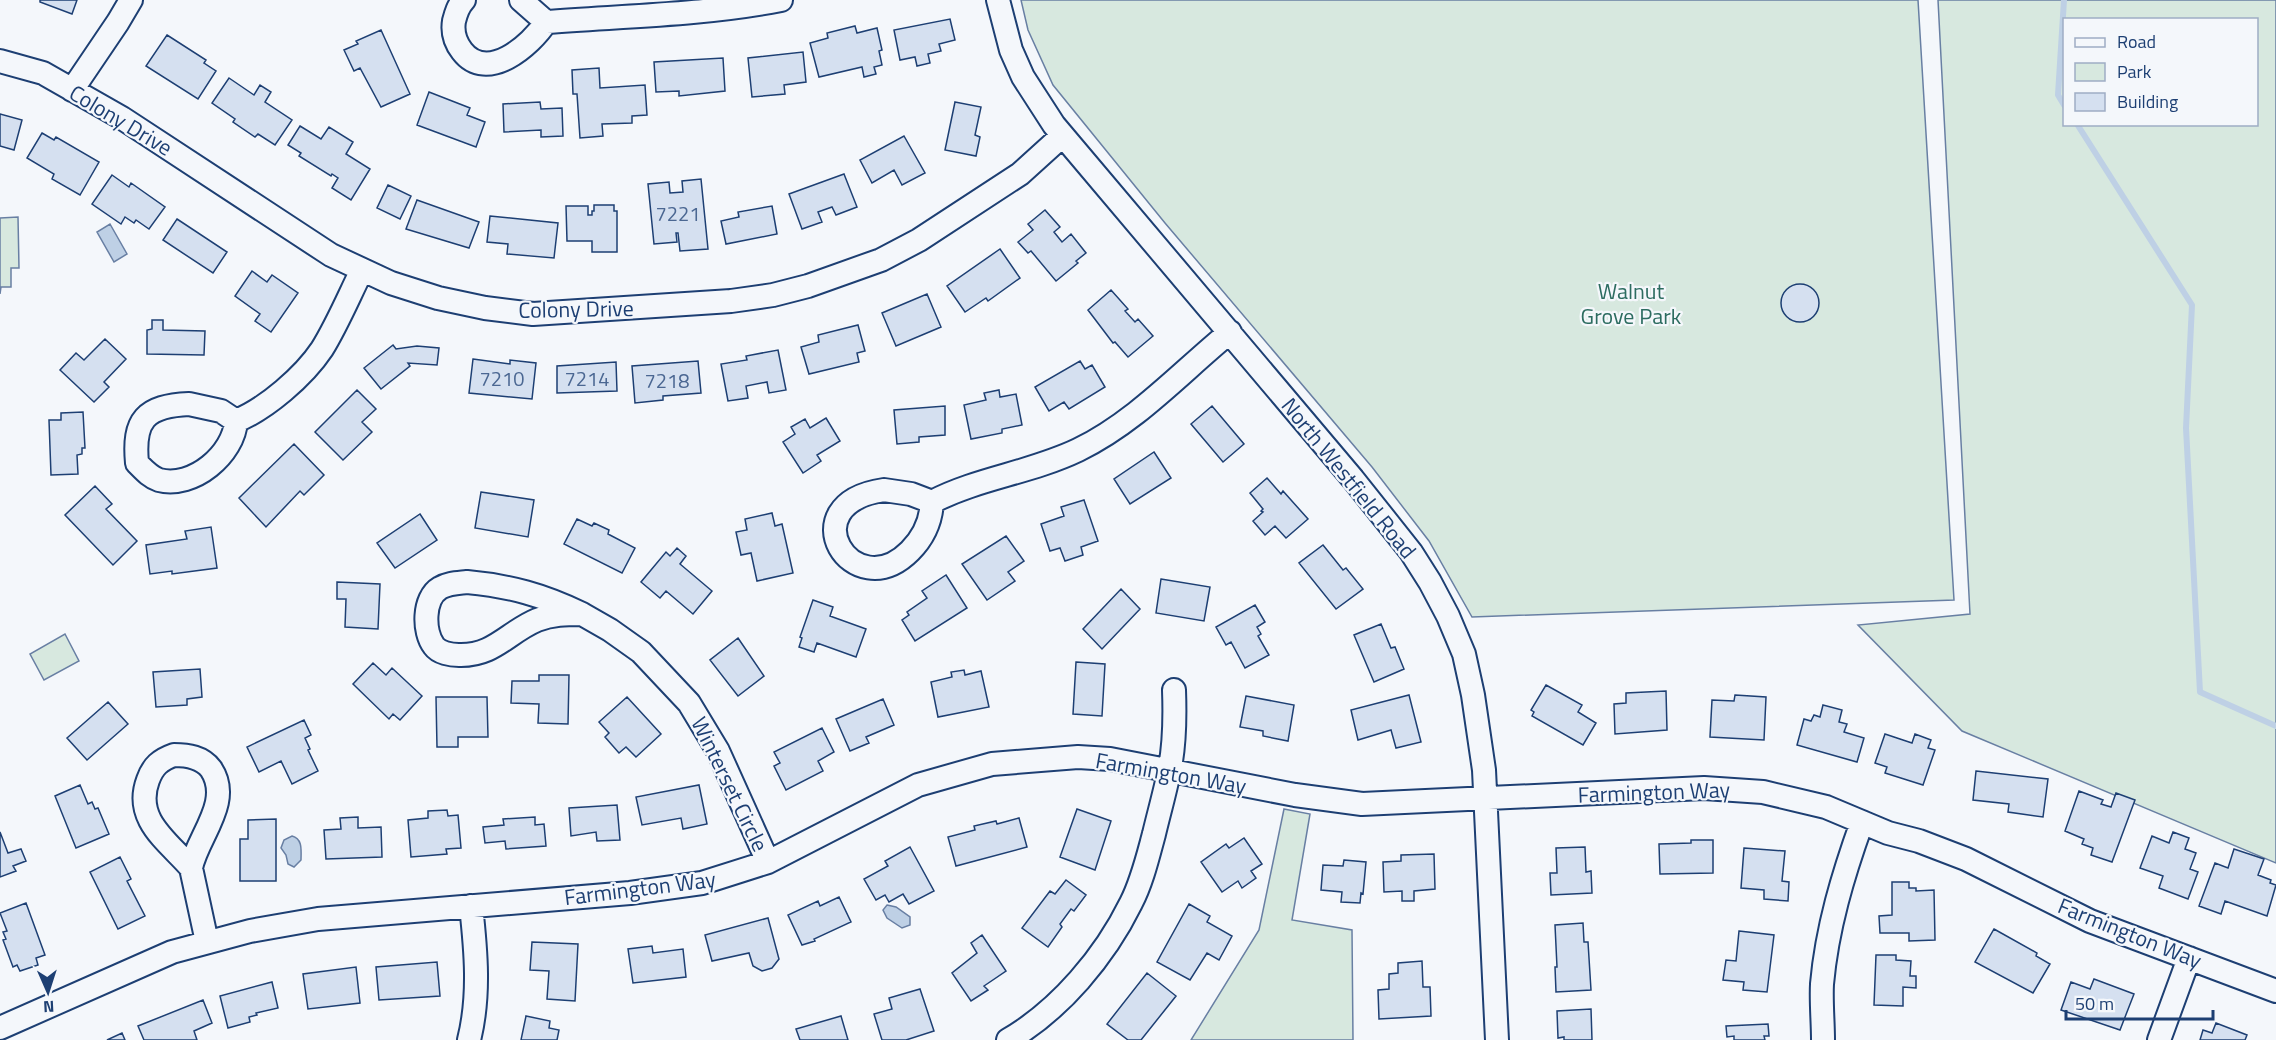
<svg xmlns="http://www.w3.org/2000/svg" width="2276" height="1040" viewBox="0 0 2276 1040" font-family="'Titillium Web',sans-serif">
	<rect width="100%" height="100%" fill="#f4f7fb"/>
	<path fill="#d7e8df" stroke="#687fa3" stroke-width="1.5" fill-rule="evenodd" d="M1021,0H1918L1954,600L1472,617L1429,541L1372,467L1165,223L1053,85L1028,30Z
		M1938,0H2276V863L1962,731L1858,625L1970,614ZM2064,20H2256V124H2064Z
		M18,217L19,268H11V287H1L0,294V218Z
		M65,634L79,661L44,680L30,654Z
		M1284,809L1310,814L1292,920L1352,930L1353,1040H1191L1259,930Z"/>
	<path fill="#bed0e5" stroke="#687fa3" stroke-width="1.5" d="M110,224L127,254L114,262L97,232Z
		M292,836C303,839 301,850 301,860L294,867L288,864L286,855L281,848L284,840Z
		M887,905L896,907L910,917V925L902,928L887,918L883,910Z"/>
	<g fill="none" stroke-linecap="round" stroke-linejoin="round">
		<path stroke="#bed0e5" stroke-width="6" d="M2064,0L2058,95L2064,105
			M2077,124L2192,305L2186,428L2200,692L2276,726"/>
	</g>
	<path fill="#d5e0f0" stroke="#1d3f73" stroke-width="1.5" d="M40,0H77L72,14L40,2Z
		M950,19L955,40L939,44L941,51L928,54L930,63L917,66L915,57L900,60L894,30Z
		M855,26L857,33L877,28L882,50L879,51L882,65L874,67L876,74L864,77L862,67L819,77L810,43L828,38L827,33Z
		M381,30L410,94L381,107L360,68L354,71L344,50L358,44L356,41Z
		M167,35L206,60L204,63L216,71L198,99L146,66Z
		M803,52L806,82L784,85L785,94L752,97L748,58Z
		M723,58L725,91L679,96V91L656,92L654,62Z
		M599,68L600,88L645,85L647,115L632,116V123L602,124L603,136L580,138L577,94H573L572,70Z
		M229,78L254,95L260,85L271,92L265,102L292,120L275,145L258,134L255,137L233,122L235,119L212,103Z
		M429,92L470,108L467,115L485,122L476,147L417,125Z
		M540,102L541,109L562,108L563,136L541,137V130L504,132L503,104Z
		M955,102L981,107L975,135L980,137L976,156L945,150Z
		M0,114L22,120L14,150L0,146Z
		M300,126L321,139L329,127L353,142L346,154L370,169L351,200L332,188L338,178L332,174L331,176L299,156L301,153L288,145Z
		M42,133L54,140L56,137L99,162L80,195L52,179L54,174L27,158Z
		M904,136L925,173L902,185L894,170L872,183L860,160Z
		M844,174L857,207L836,215L832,207L818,212L822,222L802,229L789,194Z
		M112,175L129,187L131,183L165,207L149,229L136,220L134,223L125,217L121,224L92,204Z
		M701,179L708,249L680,251L678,233H676L677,242L654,244L648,184L669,182L670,193L683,192L682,181Z
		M388,185L411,196L400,219L377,208Z
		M417,200L479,222L469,248L406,229Z
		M594,205H614V211H617V252H592V241H567L566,206H588V215H592V211H594Z
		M772,206L777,234L726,244L721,221L739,217L738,212Z
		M1045,210L1060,227L1054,232L1062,242L1071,234L1086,253L1076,261L1078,263L1056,281L1031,251L1028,253L1018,242L1033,230L1028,224Z
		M490,216L558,223L554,258L507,254L508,244L487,242Z
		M177,219L227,252L213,273L163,240Z
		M1000,249L1020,278L988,301L986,298L965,312L947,286Z
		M252,271L267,282L272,275L298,293L271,332L255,321L260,314L235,296Z
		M1781 303a19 19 0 1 1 38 0a19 19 0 1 1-38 0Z
		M1111,290L1128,309L1125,311L1135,322L1138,319L1153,336L1128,357L1115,342L1113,343L1088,310Z
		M927,294L941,327L896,346L882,313Z
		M152,320H163V330L205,331L204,355L147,354V330L152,329Z
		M858,325L865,351L857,353L859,362L809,374L801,347L819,342L818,335Z
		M105,339L126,359L104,382L109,387L94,402L60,370L76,353L84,360Z
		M393,345L396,349L417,346L439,348L437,365L408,363L410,366L381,389L364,368Z
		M778,350L786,390L769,393L767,382L746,386L748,398L728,401L721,364L747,360L746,356Z
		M473,359L510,364V360L536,363L532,399L469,393Z
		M698,361L701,393L663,396V400L635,403L632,366Z
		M1080,361L1085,369L1092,365L1105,387L1069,409L1064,402L1049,411L1035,387Z
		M616,362L617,391L557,393V366Z
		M357,390L376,409L362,422L372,432L343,460L315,432Z
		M999,390L1000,397L1016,394L1022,425L1002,429V433L971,439L964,405L986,400L984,393Z
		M945,406V435L919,437V442L897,444L894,410Z
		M1212,406L1244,444L1223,462L1191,424Z
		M83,412L85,448H82V454L77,455L78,474L51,475L49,420H61V413Z
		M826,418L840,441L817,455L821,461L803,473L783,442L795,434L791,427L805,419L810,428Z
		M294,444L324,475L304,495L300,491L266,527L239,498Z
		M1154,452L1171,478L1130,504L1114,479Z
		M1267,478L1281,494L1283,491L1308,519L1286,538L1275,526L1265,535L1253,521L1263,512L1261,511L1263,509L1250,493Z
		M95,486L112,504L106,509L137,541L113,565L65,515Z
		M481,492L534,500L528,537L475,528Z
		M1084,500L1098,541L1081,547L1083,555L1065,561L1060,548L1050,551L1041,524L1064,516L1061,507Z
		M772,513L775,526L782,524L793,573L757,581L751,553L741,555L736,532L747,530L745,519Z
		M420,514L437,540L395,568L377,543Z
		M577,519L592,526L594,523L609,530L608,534L635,548L622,573L564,544Z
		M211,527L217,568L172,574V571L150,574L146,545L187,539L185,531Z
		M1006,536L1024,561L1008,572L1015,581L987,600L962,564Z
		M1323,545L1343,570L1346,568L1363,589L1336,609L1299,563Z
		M677,548L686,556L680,564L712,591L693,614L666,591L660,598L641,582L666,552L670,556Z
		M946,575L967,608L915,641L902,620L909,615L907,612L927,598L922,591Z
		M1161,579L1210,587L1204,621L1156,613Z
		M337,582L380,584L378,629L345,627L346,599H337Z
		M1121,589L1140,609L1102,649L1083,629Z
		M813,600L833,607L830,616L866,629L856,657L817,643L814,652L799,647L802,638L800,637Z
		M1255,605L1265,622L1257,627L1261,634L1258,636L1269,655L1245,668L1231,642L1226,645L1216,627Z
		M1381,624L1391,648L1395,647L1404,669L1374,682L1354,635Z
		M738,638L764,676L738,696L710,660Z
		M1076,662L1105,664L1102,716L1073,714Z
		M373,663L386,675L392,668L422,696L400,720L393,714L389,719L353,684Z
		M200,669L202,697L187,699V705L156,707L153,672Z
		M964,670L965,675L981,671L989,707L938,717L931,682L952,677L951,672Z
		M539,675H569L568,724L538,723L539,704L511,703L512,681H539Z
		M1546,685L1582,705L1578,712L1596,723L1583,745L1532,716L1534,712L1531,710Z
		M1666,691L1667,730L1615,734L1614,704L1626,703V693Z
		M1409,695L1421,742L1396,748L1391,730L1358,740L1351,710Z
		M1735,695L1766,697L1764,740L1710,737L1712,700L1734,701Z
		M1246,696L1294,705L1288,741L1263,736V731L1240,727Z
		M436,697H487L488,737H458V747H437Z
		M627,697L661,734L636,757L626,747L619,753L605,737L609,733L599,722Z
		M883,699L894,725L866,737L869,743L850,751L836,719Z
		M108,702L128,724L87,760L67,738Z
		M1823,705L1842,710L1839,722L1847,724L1844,732L1864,738L1857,762L1797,745L1804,719L1811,721L1814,715L1820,717Z
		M304,720L311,735L305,738L310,749L308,750L318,771L292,784L281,761L259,772L247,747Z
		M822,728L834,752L818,761L823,771L786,790L774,766L780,763L774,752Z
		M1885,734L1912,743L1915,734L1931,740L1928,748L1935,750L1923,785L1885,773L1887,767L1875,763Z
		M1976,771L2048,779L2043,817L2008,812L2009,804L1973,800Z
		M80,785L88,804L92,802L95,809L98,808L109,834L76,848L55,796Z
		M699,785L707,824L683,829L681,818L642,825L636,797Z
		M2079,791L2103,800L2101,804L2111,807L2116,793L2135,800L2112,862L2091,855L2093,848L2082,844L2084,839L2065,831Z
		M617,805L620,840L597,841L596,832L571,836L569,808Z
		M1077,809L1111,821L1095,870L1060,857Z
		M447,810L448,816L458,815L461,848L446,849L447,854L411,857L408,820L428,818V811Z
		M358,817V828L381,827L382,857L326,859L324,830L341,829L340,818Z
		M535,817V825L544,824L546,846L506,849L505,841L485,843L483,827L504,825L503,819Z
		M1019,818L1027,847L956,866L948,837L975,830L974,826L996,821L997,824Z
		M276,819V881H240V839H248V820Z
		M0,832L8,853L21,849L26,861L13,866L16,871L0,877Z
		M2173,832L2189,838L2185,849L2196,853L2190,869L2198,872L2188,899L2159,888L2163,876L2140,868L2152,836L2169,843Z
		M1244,838L1262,864L1251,871L1256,878L1242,888L1238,881L1222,892L1201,862L1226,844L1229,848Z
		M1691,840H1713V873L1660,874L1659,844L1691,843Z
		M910,847L934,891L909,904L903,894L889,902L885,895L876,900L864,879L888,866L885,861Z
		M1585,847L1586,872L1591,871L1592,893L1551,895L1550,873H1557L1556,848Z
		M1744,848L1785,851L1782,881L1789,882L1788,901L1764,899V890L1741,888Z
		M2234,849L2264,859L2258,875L2271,880L2270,883L2276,885L2267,916L2225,901L2221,914L2199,906L2215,863L2228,868Z
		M1434,854L1435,889L1414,891V901H1402V891L1384,892L1383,862L1401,861V855Z
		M120,857L131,879L127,881L145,916L118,929L90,872Z
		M1344,860L1366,862L1363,894L1361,893L1360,903L1341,902L1342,892L1321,890L1323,865L1343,866Z
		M1066,880L1086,895L1074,911L1071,909L1060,924L1062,927L1048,947L1022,928L1050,891L1055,894Z
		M1892,882H1909V888H1916V891L1934,890L1935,940L1909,941V933H1880L1879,916L1892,915Z
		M839,897L851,922L814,939L815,941L802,945L788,915L818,901L820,906Z
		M26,903L45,955L36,958L38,965L20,971L17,965L13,967L3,940L6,939L3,932L7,931L0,913Z
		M1189,904L1210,916L1207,922L1232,936L1219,960L1207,953L1190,980L1157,962Z
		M768,918L779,959L772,968L762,971L753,966L749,953L712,961L705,935Z
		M1583,923L1584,942H1588L1591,990L1556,992L1555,967H1557L1555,925Z
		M1994,929L2037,953L2036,956L2050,964L2033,993L1975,962Z
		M1739,931L1774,935L1767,992L1743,990L1744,982L1723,980L1726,960L1736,961Z
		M982,935L1006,971L984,986L988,990L971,1001L952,973L977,953L971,943Z
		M532,942L578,944L575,1001L547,999L549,971L530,970Z
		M652,946L653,953L683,949L686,977L633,983L628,949Z
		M1876,955H1896V960L1911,961L1910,976H1916V988L1903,987V1006L1874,1005Z
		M1422,961L1423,987H1430L1431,1016L1379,1019L1378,990L1389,989V974L1398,973V963Z
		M437,962L440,996L379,1000L376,967Z
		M356,967L360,1003L308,1009L303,974Z
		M1147,973L1176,996L1141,1040H1128L1107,1024Z
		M2094,979L2134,994L2120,1030L2061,1010L2071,982L2090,989Z
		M272,982L278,1008L256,1013L257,1015L249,1017L250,1022L228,1028L220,996Z
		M920,989L934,1031L906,1040H882L874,1014L892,1009L889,998Z
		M203,1000L212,1023L194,1031L197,1040H144L138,1026Z
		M1591,1009L1592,1040H1564V1037L1558,1038L1557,1011Z
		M526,1016L550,1021L549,1028L559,1030L557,1040H521Z
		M841,1016L848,1040H800L796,1029Z
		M2216,1023L2247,1035L2245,1040H2200L2203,1030L2212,1033Z
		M1768,1024L1769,1036H1764L1765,1040H1734V1036L1727,1037L1726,1026Z
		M122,1033L125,1040H107Z"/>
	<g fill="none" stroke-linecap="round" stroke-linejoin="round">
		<defs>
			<path id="minor" d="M464,0C458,6 456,13 454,21C452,33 455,42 462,51C487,84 531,45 546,22L521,0
				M998,0L1011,50L1023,77L1054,125L1353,479L1411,552L1430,582L1448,616L1464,654L1473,695L1484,770L1497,1040
				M546,22C624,16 704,15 781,0
				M0,61L43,73L122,118L331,255L391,283L438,298L485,308L533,314L731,301L773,295L808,286L881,260L919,240L1020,174L1062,136
				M72,90L118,22L131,0
				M189,404L221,411L236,421C234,454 193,489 159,480C150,477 144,470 137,463C133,420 145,406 189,404Z
				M236,421C266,409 304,376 322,349C337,325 349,296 362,270
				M884,490L911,494L932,502C931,522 924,537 910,551C853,608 788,504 884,490Z
				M932,502C978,478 1030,473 1078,450C1136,422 1181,372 1230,332
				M467,582C510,586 543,595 582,614C566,614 552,614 537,620C508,632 494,656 459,655C451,655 439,653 434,646C423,632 423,598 440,588C448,583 458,583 467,582Z
				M582,614L610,630L641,652L689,703L718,751L768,862
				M174,755C188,755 202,757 211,769C233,802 197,837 191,868C169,842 133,820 148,780C153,766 160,760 174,755Z
				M191,868L207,942
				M0,1028L172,952L250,931L318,919L630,893L702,883L768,862L918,785L992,764L1078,757L1110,759L1295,795L1362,804L1704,788L1763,792L1826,807L1888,833L1919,841L1966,859L2090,921L2276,991
				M469,1040C480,996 476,951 471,906
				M1008,1040C1060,1010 1105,956 1131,903C1142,882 1148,856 1154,834C1159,813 1165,792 1169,772C1175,745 1175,717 1174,690
				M1823,1040C1823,1022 1821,1002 1822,984C1827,928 1843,875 1862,822
				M2159,1040L2189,958"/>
		</defs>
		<use href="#minor" stroke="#1d3f73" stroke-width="26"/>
		<use href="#minor" stroke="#f4f7fb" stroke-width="22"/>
	</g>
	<g text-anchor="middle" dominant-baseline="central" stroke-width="4.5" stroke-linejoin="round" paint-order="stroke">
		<g font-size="20" fill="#4b6792">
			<text x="678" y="213">7221</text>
			<text x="502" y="378">7210</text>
			<text x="587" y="378">7214</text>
			<text x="667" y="380">7218</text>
		</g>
		<g font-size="22" fill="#1d3f73" stroke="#f4f7fb">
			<text transform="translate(121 120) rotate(31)">Colony Drive</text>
			<text transform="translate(576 309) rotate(-1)">Colony Drive</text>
			<text transform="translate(1349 478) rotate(51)">North Westfield Road</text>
			<text transform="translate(1171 773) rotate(10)">Farmington Way</text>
			<text transform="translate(730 784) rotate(64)">Winterset Circle</text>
			<text transform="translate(1654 792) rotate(-2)">Farmington Way</text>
			<text transform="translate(640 888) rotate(-7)">Farmington Way</text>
			<text transform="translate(2130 933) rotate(22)">Farmington Way</text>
		</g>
		<g font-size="22" fill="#2c6c60" stroke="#f4f7fb">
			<text x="1631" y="291">Walnut<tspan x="1631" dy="25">Grove Park</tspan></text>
		</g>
	</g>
	<rect x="2063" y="18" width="195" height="108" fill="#f4f7fb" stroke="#9eadc5" stroke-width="1.5"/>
	<rect x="2075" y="38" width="30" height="9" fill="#f4f7fb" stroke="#9eadc5" stroke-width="1.5"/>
	<text x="2117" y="48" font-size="18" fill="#1d3f73">Road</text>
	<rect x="2075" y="63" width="30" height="18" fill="#d7e8df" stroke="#9eadc5" stroke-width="1.5"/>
	<text x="2117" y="78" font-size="18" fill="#1d3f73">Park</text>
	<rect x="2075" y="93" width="30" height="18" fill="#d5e0f0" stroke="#9eadc5" stroke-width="1.5"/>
	<text x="2117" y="108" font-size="18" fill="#1d3f73">Building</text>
	<g transform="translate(48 992) rotate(177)" stroke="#f4f7fb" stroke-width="4.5" paint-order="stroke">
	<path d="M0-4.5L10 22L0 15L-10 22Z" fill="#1d3f73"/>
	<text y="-9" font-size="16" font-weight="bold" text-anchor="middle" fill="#1d3f73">N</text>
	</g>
	<path d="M2066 1010v9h147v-9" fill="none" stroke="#1d3f73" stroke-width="3"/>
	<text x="2075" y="1010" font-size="18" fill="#1d3f73" stroke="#f4f7fb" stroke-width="4.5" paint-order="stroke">50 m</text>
</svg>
